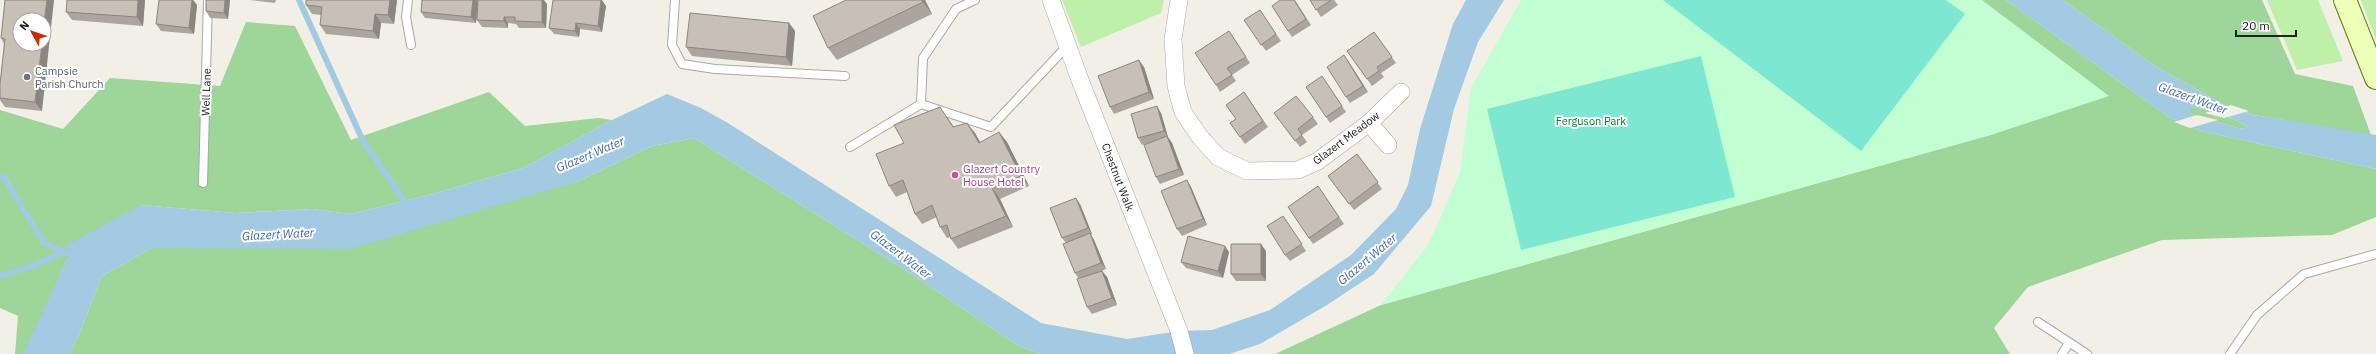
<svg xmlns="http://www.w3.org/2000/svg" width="2376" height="354" viewBox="0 0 2376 354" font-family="'IBM Plex Sans',sans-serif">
	<rect width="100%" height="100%" fill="#f2f0e6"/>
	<path fill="#bef0a9" d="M1062,0H1164L1161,13L1081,47Z
		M2267,0H2318L2343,61L2297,70Z
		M2361,0H2376V40Z"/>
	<path fill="#9ed598" d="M1972,0H2006L2170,118L2201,131L2376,169V217L2332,235L2162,240L2028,287L1994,328L2010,354H1275L1381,305L1994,134Z
		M2063,0H2262L2295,74L2353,86L2371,135L2254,115L2225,105L2155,66Z
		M246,22L295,26L351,140L489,92L525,126L598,118L612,120L523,168L429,195L350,214L312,209L235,213L141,205L68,258L28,346L23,354H15L18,316L0,308V110L63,129L110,78L220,86Z
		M2190,107C2201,107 2239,119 2247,127L2242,129L2195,116L2190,113Z
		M694,138L904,269L1017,345L1040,354H69L79,335L102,276L152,248H194L527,195L579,181L652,146Z"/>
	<path fill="#c1fed1" d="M1521,0H1982L2109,96L1994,134L1381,305L1428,245L1460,173L1471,88Z"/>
	<path fill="#7ee7d2" d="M1663,0H1946L1965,14L1861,151Z
		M1701,56L1735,197L1521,250L1487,109Z"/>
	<path fill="#a3c9e3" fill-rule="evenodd" d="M1466,0H1504L1478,42L1454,109L1431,206L1374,274L1327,305L1260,344L1229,354H1040L1017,345L904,269L694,138L652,146L579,181L351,249L152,248L102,276L79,335L69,354H23L68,258L67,245L141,205L235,213L312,209L350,214L429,195L523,168L612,120L667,94L701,108L728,123L1041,323L1127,339L1179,331L1212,330L1270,310L1351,255L1396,209L1408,185L1420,129L1453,24Z
		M2006,0H2063L2155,66L2225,105L2254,115L2376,135V169L2201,131L2170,118ZM2190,107C2200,107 2240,119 2247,127L2242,129L2195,116L2190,113Z"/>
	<path fill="#f2f0e6" d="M2231,105L2249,111L2224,118L2205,113Z
		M2197,115L2218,120L2190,128L2174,122Z"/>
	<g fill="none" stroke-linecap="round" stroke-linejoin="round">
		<path stroke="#a3c9e3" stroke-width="6" d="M299,0L363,141L408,206
			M0,178L4,177L44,243L73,256
			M0,276L33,266L64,252"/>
		<defs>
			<path id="lane" d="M408,0L406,17L411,45
				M675,0L672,45L682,64L715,69L845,76
				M921,104L923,58L956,9L975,0
				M850,147L921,104L991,127L1068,45
				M203,183L208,0
				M2038,322L2087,354
				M2062,354L2069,343
				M2230,354L2257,315L2304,274L2376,254"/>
			<path id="street" d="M1051,0L1080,80L1179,331L1185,354
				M1179,0L1173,39L1176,86L1183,112L1200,137L1218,157L1247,171L1298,170L1318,161L1369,123L1401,92
				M1369,123L1388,145"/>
			<path id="secondary" d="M2345,0L2376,78"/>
		</defs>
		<use href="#lane" stroke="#a8a8a8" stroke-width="10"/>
		<use href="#street" stroke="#a8a8a8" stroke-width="18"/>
		<use href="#secondary" stroke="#5a7f00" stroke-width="24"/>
		<use href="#lane" stroke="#fff" stroke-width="8"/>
		<use href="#street" stroke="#fff" stroke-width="17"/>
		<use href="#secondary" stroke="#eeffb7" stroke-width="22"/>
	</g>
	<path fill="#aba59d" d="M5,0L42,111L5,107L0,100V84L4,44L1,38Z
		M145,0L143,26L72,20L66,12Z
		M159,0H193L197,5L194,34L161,31L156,24Z
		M230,0L228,19L210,18L206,11Z
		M250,0H276L275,3Z
		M306,0H397L394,24L381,23L379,39L326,34L320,25L321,15L312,14L306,5Z
		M422,0H477L478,1L547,4L546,28H519L516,24L508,23V28L482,27L477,20L478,3L476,23L425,18L421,12Z
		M925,0L932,14L837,60L828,48Z
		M1295,0L1311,25L1292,37L1288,31Z
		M1310,0H1334L1338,5L1321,17Z
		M606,6L602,32L580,29L579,37L554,34L549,28Z
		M1260,10L1281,41L1266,51L1244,20Z
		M789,23L795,31L792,66L692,56L686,47Z
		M1229,31L1250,63L1232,75L1236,81L1220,92L1216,85Z
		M1374,32L1396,63L1381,73L1384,77L1372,86L1347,51Z
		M1344,55L1368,92L1350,103L1346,97Z
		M1144,67L1154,99L1114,114L1110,107Z
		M1322,76L1346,112L1330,123L1306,87Z
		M1244,92L1268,127L1245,144L1230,123L1236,119Z
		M1161,113L1168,137L1172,143L1184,175L1160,184L1156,177L1153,142L1142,145L1138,138Z
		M1313,117L1318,124L1302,135L1307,142L1300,147L1279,119Z
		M948,118L954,127L975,133L980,143L1007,142L1029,186L1000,199L1013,227L958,249L951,239L950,237L947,238L940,227L937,217L922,224L915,214L907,192L896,197L889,186L904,143Z
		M1357,154L1382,189L1354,210L1328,176Z
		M1187,180L1191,187L1207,225L1182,236L1177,229Z
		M1318,186L1344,224L1313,244L1288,207Z
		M1080,204L1092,234L1091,235L1094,240L1106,269L1102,271L1107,277L1117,305L1092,314L1087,307L1079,279L1075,273L1066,243L1062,238Z
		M1283,216L1306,251L1290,261L1285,255Z
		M1266,251V281H1236L1231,274Z
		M1229,252L1223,278L1186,268L1181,262Z"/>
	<path fill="#8b867f" d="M47,0H54L42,111L35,102L42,44H44V23Z
		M138,0H145L143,26L137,17Z
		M192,0H193L197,5L194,34L189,28Z
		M225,0H230L228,19L224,13Z
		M390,0H397L394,24L388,15Z
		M473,0H477L478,1L476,23L471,17Z
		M542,0H544L547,4L546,28L542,22Z
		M601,0H602L606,6L602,32L598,26Z
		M922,0H925L932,14L923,2Z
		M375,14L381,23L379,39L373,31Z
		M504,17L508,23V28L504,21Z
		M576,23L580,29L579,37L575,31Z
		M789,23L795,31L792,66L786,57Z
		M1344,55L1349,62L1368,92L1363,86Z
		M1139,60L1144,67L1154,99L1149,92Z
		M1157,106L1161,113L1168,137L1164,131Z
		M967,123L975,133L987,154L979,143Z
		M999,132L1007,142L1029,186L1021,176Z
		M1167,136L1172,143L1184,175L1179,169Z
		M1187,180L1191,187L1207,225L1203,219Z
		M992,188L1000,199L1013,227L1006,216Z
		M1076,198L1080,204L1092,234L1088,228Z
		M1090,233L1094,240L1106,269L1101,263Z
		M1261,244L1266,251V281L1261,274Z
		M1225,246L1229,252L1223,278L1218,271Z
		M1102,271L1107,277L1117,305L1112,298Z"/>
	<path fill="#c7c0b6" stroke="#8b867f" d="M5,0H47L44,23V20H20V44H42L35,102L0,98V84L5,39L1,38Z
		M67,0H138L137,17L66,12Z
		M159,0H192L189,28L156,24Z
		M206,0H225L224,13L206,11Z
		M306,0H390L388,15L375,14L373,31L320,25L322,7L306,5Z
		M422,0H473L471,17L421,12Z
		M478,0H542V22L515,21V17H504V21L477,20Z
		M553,0H601L598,26L576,23L575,31L549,28Z
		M846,0H922L923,2L828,48L813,16Z
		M1280,0H1294L1306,19L1288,31L1272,6Z
		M1310,0H1331L1316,10Z
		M1260,10L1276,34L1261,45L1244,20Z
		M690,13L789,23L786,57L686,47Z
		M1229,31L1246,57L1227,68L1232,75L1216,85L1195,53Z
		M1374,32L1392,57L1377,67L1379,71L1367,79L1347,51Z
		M1344,55L1363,86L1346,97L1327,67Z
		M1139,60L1149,92L1110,107L1098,76Z
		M1322,76L1342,106L1326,117L1306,87Z
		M1244,92L1263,121L1240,137L1230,123L1236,119L1226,105Z
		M1296,96L1313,117L1298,129L1302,135L1295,141L1274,113Z
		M1157,106L1164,131L1138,138L1131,114Z
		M940,107L953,127L967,123L979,143L999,132L1021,176L992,188L1006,216L951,239L947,225L940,227L932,205L915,214L903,180L889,186L876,154L904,143L894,125Z
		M1167,136L1179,169L1156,177L1144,145Z
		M1357,154L1378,182L1349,204L1328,176Z
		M1187,180L1203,219L1177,229L1161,191Z
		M1318,186L1339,217L1309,238L1288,207Z
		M1076,198L1088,228L1062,238L1050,208Z
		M1283,216L1302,244L1285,255L1267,226Z
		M1090,233L1101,263L1075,273L1063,244Z
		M1188,236L1225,246L1218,271L1181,262Z
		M1231,244H1261V274H1231Z
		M1102,271L1112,298L1087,307L1077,279Z"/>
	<circle fill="#6b7280" stroke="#fff" stroke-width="1.5" cx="27" cy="77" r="4"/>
	<circle fill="#d1479c" stroke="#fff" stroke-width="1.5" cx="955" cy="175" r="4"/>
	<g text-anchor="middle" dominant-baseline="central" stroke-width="4" stroke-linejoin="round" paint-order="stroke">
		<g font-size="11" fill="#5b616d" stroke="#fff" text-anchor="start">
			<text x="35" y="71">Campsie<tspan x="35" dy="13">Parish Church</tspan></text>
		</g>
		<g font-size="11" fill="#212121" stroke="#fff">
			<text transform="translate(206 92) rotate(-88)">Well Lane</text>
			<text transform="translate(1346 138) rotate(-37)">Glazert Meadow</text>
			<text transform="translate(1118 177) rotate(69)">Chestnut Walk</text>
		</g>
		<g font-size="11" fill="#038526" stroke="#fff">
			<text x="1591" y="121">Ferguson Park</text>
		</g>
		<g font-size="11" fill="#b23c85" stroke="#fff" text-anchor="start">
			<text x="963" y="169">Glazert Country<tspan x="963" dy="13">House Hotel</tspan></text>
		</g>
		<g font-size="12" font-style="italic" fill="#4368ba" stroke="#fff">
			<text transform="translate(2193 98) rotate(20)">Glazert Water</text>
			<text transform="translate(590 154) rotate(-23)">Glazert Water</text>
			<text transform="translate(278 234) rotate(-3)">Glazert Water</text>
			<text transform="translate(901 254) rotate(37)">Glazert Water</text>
			<text transform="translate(1367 259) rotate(-40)">Glazert Water</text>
		</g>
	</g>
	<g transform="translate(32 32) rotate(310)"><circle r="19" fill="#ffffff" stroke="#a6a6a6"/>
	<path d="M0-3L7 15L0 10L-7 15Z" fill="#d12700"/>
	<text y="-6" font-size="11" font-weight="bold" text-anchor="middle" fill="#212121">N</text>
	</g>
	<path d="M2236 30v6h60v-6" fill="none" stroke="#212121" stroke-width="2"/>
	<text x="2242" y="30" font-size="12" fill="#212121" stroke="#ffffff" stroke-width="3" paint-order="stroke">20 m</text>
</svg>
